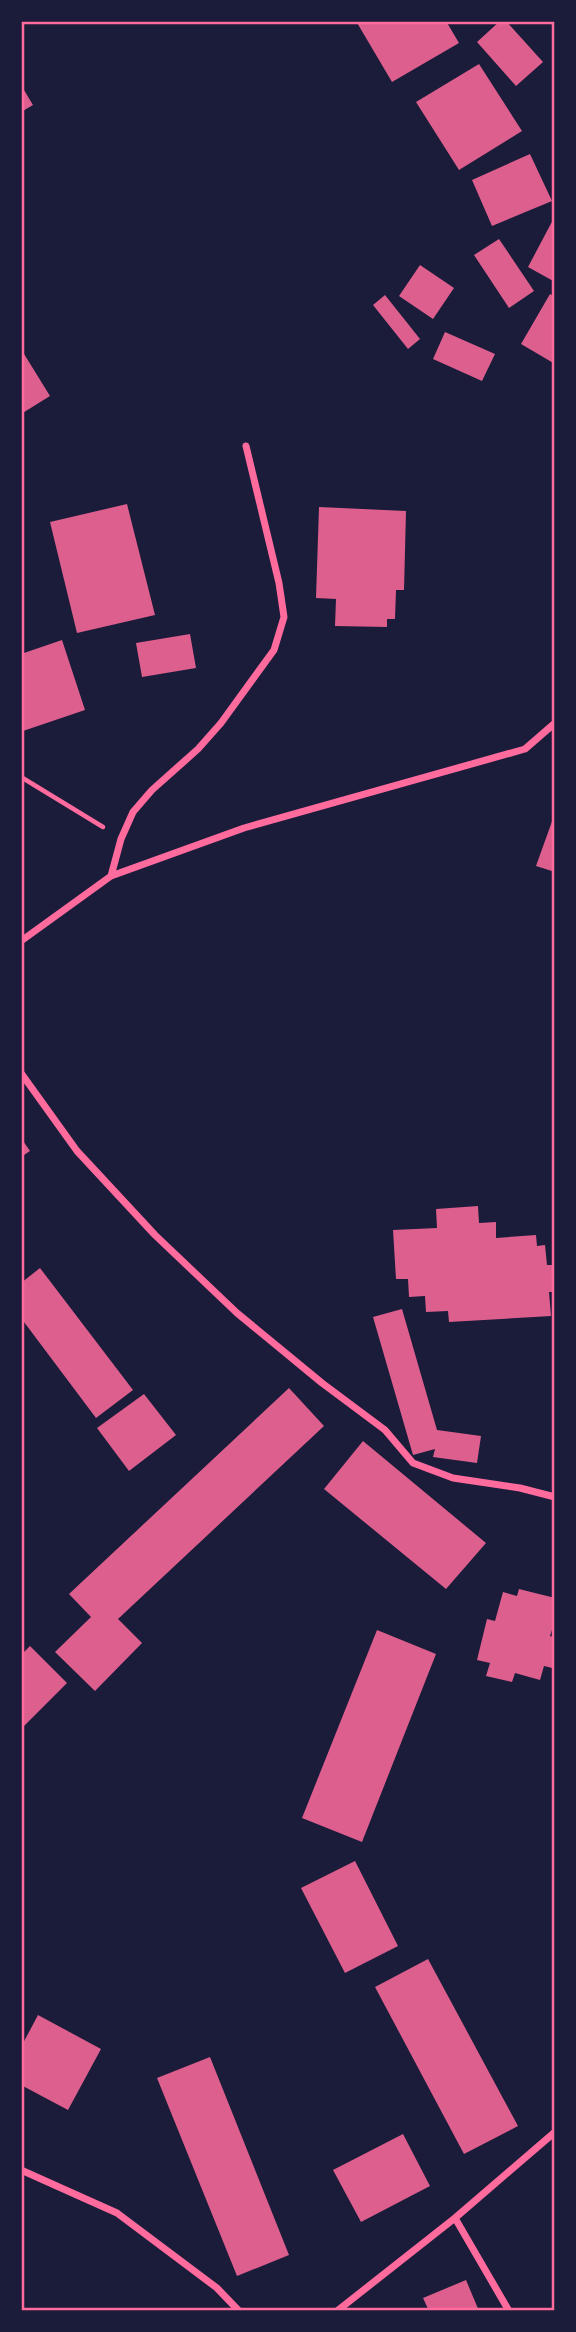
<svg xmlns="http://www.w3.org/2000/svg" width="576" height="2332" viewBox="0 0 576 2332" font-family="Mulish,sans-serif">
	<rect width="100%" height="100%" fill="#1b1b3a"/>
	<path fill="#dd5f8e" d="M356,21H446L459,43L392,82Z
		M500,21H506L543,62L516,86L477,42Z
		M479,64L522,131L459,170L416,102Z
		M21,85L33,105L21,112Z
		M530,154L552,201L492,226L472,180Z
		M555,216V282L528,267Z
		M499,239L534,291L509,308L474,255Z
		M420,265L454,288L433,319L399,296Z
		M550,294L555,297V364L521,344Z
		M385,295L420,339L408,349L373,305Z
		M445,332L495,354L482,381L433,359Z
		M21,349L50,396L21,414Z
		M127,504L155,615L77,633L50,522Z
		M319,507L406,511L404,590H396L395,619H387V627L335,626L336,599L316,598Z
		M190,634L196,668L142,677L136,643Z
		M62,640L85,710L23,731L21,654Z
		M555,813V872L536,866Z
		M21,1138L30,1151L21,1157Z
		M478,1206L479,1223L496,1222V1238L536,1235L537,1246L545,1245L547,1265H555V1292H549L551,1316L449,1322L448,1311L426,1312L425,1296L409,1297L408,1279H396L393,1230L437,1228L436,1209Z
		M40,1268L133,1390L96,1418L21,1318V1283Z
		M402,1309L437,1430L481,1436L477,1463L433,1457L435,1449L413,1455L373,1317Z
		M289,1388L324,1426L118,1619L142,1643L95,1691L55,1652L91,1617L69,1594Z
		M144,1394L176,1435L129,1471L97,1428Z
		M363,1441L486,1543L446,1589L324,1489Z
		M519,1589L555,1598V1620L550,1636L555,1638V1655L552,1668L544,1666L540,1680L515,1673L512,1682L486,1676L490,1663L477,1660L487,1619L495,1621L503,1592L517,1596Z
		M377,1630L436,1654L362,1842L302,1818Z
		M30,1646L67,1683L21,1729V1655Z
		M355,1861L398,1946L345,1973L301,1888Z
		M428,1959L518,2126L464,2154L375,1987Z
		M38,2015L101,2049L68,2110L21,2085V2047Z
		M210,2057L289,2255L237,2276L157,2078Z
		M403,2134L430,2186L361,2222L333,2170Z
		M466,2280L479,2311H429L423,2298Z"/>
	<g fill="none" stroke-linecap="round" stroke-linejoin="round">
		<path stroke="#ff6b9d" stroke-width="4.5" d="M21,777L103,827"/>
		<path stroke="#ff6b9d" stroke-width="7" d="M111,876L121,839L133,812L152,790L198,749L221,723L274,650L284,617L279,583L246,446
			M21,941L111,876L244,828L525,749L555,723
			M21,1073L77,1151L155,1235L237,1313L322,1383L385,1430L413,1463L453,1478L520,1488L555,1497
			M21,2170L117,2213L217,2288L239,2311
			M455,2218L509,2311
			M337,2311L455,2218L555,2132"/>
	</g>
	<rect width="576" height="2332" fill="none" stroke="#1b1b3a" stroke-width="46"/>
	<rect x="23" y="23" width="530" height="2286" fill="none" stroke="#ff6b9d" stroke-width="2.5"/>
</svg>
